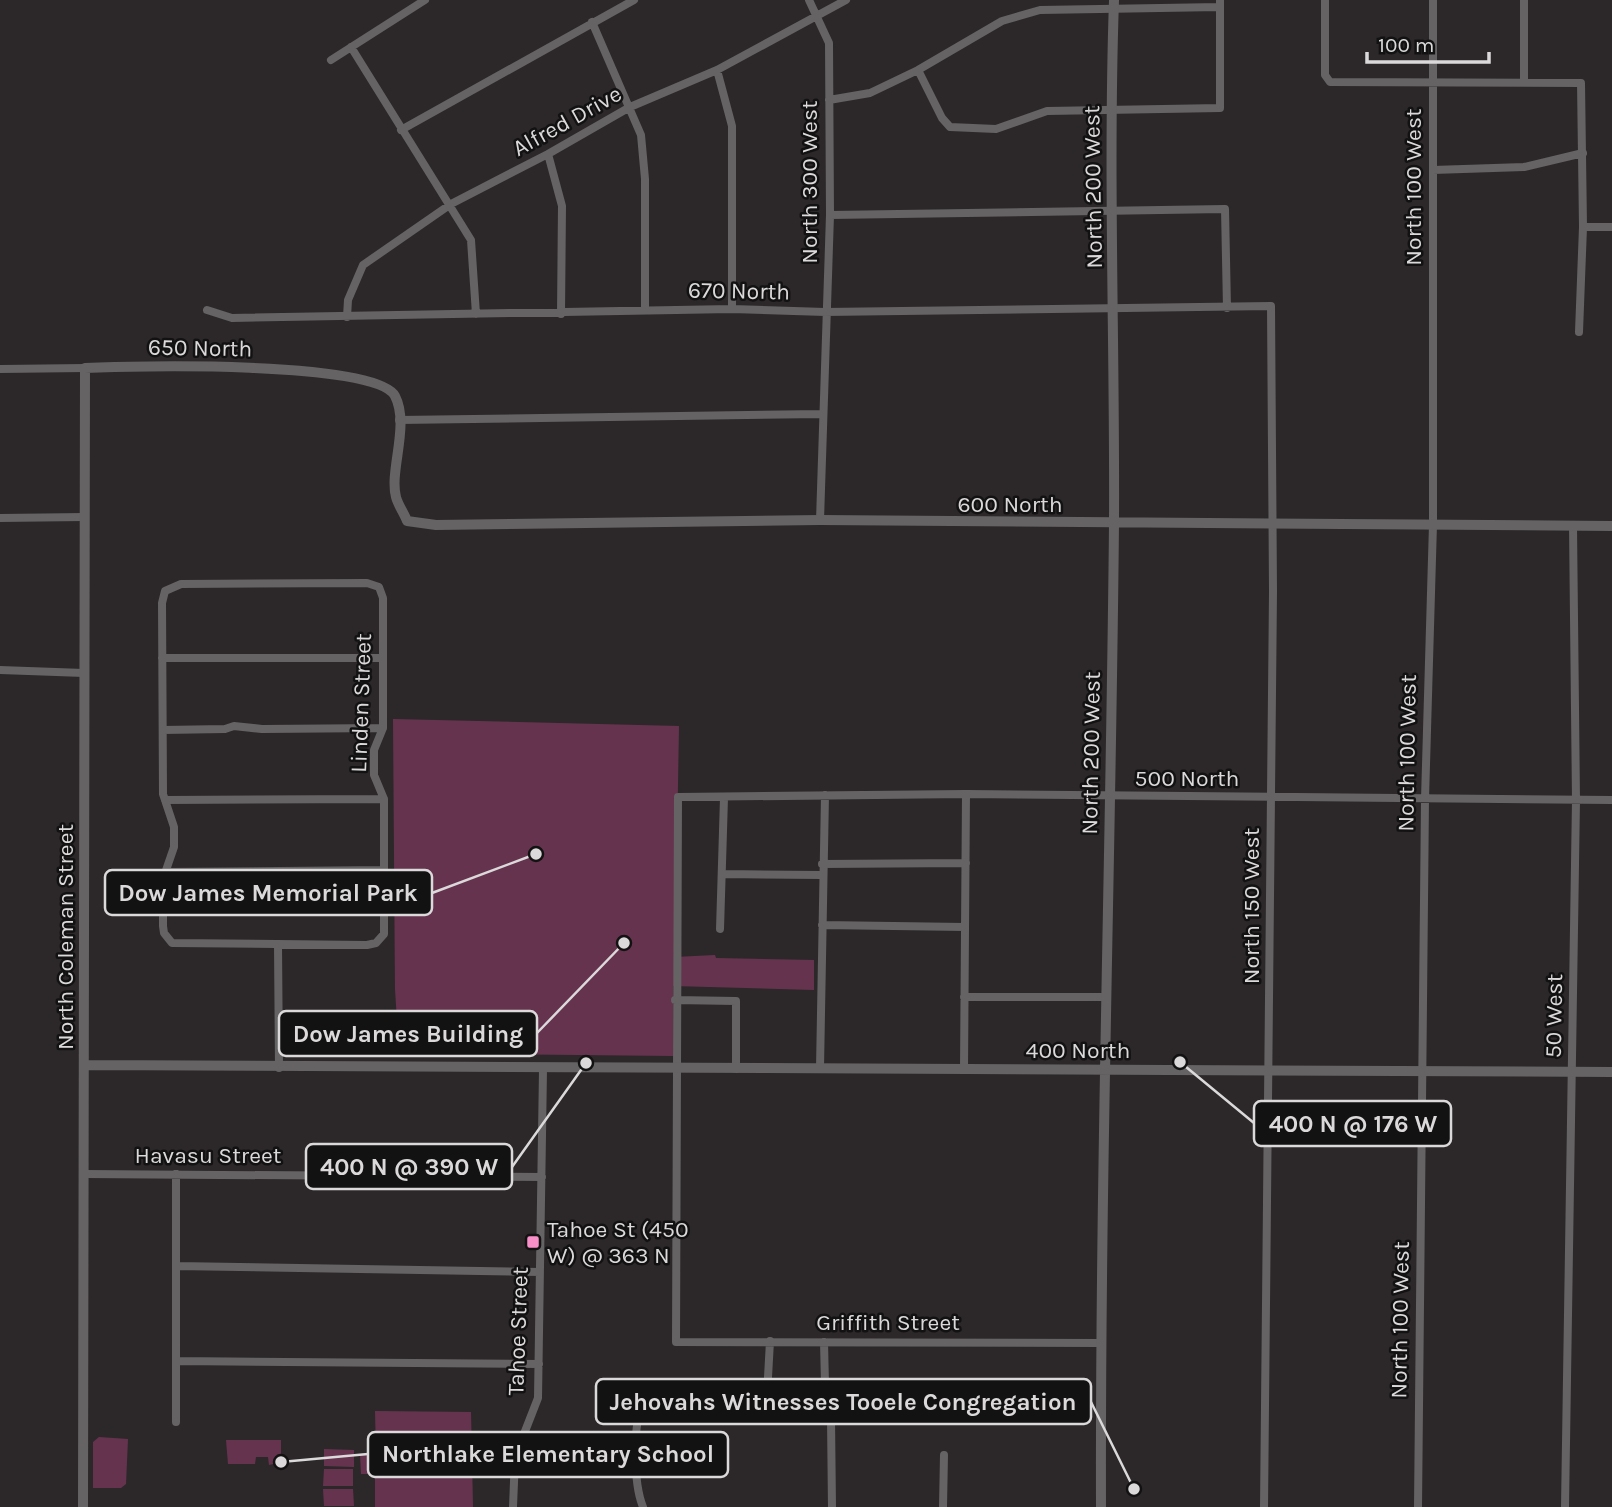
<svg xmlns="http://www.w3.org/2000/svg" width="1612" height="1507" viewBox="0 0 1612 1507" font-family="Karla,sans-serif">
	<rect width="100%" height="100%" fill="#2c282a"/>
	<path fill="#66334f" d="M393,719L679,726L675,957L715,955L716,958L814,960V990L673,986V1056L399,1053L395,989Z
		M375,1411L471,1412L473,1507H375V1474H361L360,1454L376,1453Z
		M99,1437L128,1439L126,1484L121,1488H93V1442Z
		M226,1440H281V1462L269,1465L268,1457H256L255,1464H228Z
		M324,1449L354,1450V1467L324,1466Z
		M324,1469H353V1486H323Z
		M323,1489H353L354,1506H324Z"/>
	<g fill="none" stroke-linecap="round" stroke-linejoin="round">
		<path stroke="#656364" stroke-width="8" d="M809,0L829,43L830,215L820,520
			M1325,0V75L1330,82L1581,83L1583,227L1579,332
			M592,22L641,135L645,179V310
			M351,47L471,240L476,314
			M331,60L425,0
			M717,70L732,126V309
			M918,70L942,118L950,127L996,129L1047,111L1220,108V0
			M1524,81V0
			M829,100L870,93L918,70L1002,21L1040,10L1220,7
			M401,130L634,0
			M548,154L562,206L561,314
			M1433,170L1524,167L1583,153
			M830,215L1225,209L1227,308
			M1583,227H1612
			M207,310L232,318L732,309L825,312L1271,306L1273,591L1264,1507
			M347,317L348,300L363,265L451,204L548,154L630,107L717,70L846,0
			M0,369L85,368
			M399,420L822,414
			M0,518L85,517
			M367,583L379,587L383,598V728L374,750V775L384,799V934L376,943L367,945L172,943L164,933L163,926V879L174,847V827L163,794L162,603L165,591L181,584Z
			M162,658H383
			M0,670L84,673
			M163,730L225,729L234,726L262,729L383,728
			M165,800L384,799
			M822,864L966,863
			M166,872L384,870
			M722,874L822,875
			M822,925L965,927
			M720,929L724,798
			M278,945L279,1068
			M964,997H1106
			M675,1000L736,1001V1069
			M820,1068L825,795
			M964,1069L966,794
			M84,1174L542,1177
			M176,1266L540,1272
			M824,1342L825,1384L831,1418L832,1507
			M1101,1343L676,1342L678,797L966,794L1612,800
			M177,1361L539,1364
			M766,1413L770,1341
			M176,1422V1174
			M476,1458L515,1457
			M513,1507L515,1457L538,1398L543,1069
			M643,1507C634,1485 631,1421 645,1402
			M943,1507L944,1455
			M1418,1507L1425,799L1433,524V0
			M1565,1507L1576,800L1573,526"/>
		<path stroke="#656364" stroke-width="10" d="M84,1065L1612,1072
			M83,1507L85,368C130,366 376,360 395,396C410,425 389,471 396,497C398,505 404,513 407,521L436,525L820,520L1612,526
			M1101,1507C1100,1179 1111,851 1114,522C1115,348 1108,174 1114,0"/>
	</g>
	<rect fill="#f98fc8" stroke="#131212" stroke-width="2.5" x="526" y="1235" width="14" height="14" rx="3.5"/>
	<g text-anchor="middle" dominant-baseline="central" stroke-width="5" stroke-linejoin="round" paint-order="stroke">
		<g font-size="23" fill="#dbd9da" stroke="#131212">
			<text transform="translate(567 121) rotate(-29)">Alfred Drive</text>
			<text transform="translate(809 182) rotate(-90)">North 300 West</text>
			<text transform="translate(1093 187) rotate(-91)">North 200 West</text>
			<text transform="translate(1413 187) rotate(-90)">North 100 West</text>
			<text transform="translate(739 291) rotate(1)">670 North</text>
			<text transform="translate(200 348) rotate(1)">650 North</text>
			<text x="1010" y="504">600 North</text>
			<text transform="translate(361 703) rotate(-88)">Linden Street</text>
			<text transform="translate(1091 753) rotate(-89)">North 200 West</text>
			<text transform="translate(1407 753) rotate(-89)">North 100 West</text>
			<text x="1187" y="778">500 North</text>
			<text transform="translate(1251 906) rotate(-90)">North 150 West</text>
			<text transform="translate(65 937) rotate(-90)">North Coleman Street</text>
			<text transform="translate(1554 1016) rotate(-89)">50 West</text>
			<text x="1078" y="1050">400 North</text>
			<text x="208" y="1155">Havasu Street</text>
			<text transform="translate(1400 1320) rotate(-89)">North 100 West</text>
			<text x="888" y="1322">Griffith Street</text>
			<text transform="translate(518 1331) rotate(-88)">Tahoe Street</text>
		</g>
		<g font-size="23" fill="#dbd9da" stroke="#131212" text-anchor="start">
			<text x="547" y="1229">Tahoe St (450<tspan x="547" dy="26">W) @ 363 N</tspan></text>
		</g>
	</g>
	<path fill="none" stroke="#dbd9da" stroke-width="2.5" d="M536 854L432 893M624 943L537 1033M1180 1062L1254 1123M586 1063L512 1167M1134 1489L1091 1402M281 1462L368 1454"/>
	<g fill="#dbd9da" stroke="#131212" stroke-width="2.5">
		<circle cx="536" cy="854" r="7"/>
		<circle cx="624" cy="943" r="7"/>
		<circle cx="1180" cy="1062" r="7"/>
		<circle cx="586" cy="1063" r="7"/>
		<circle cx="1134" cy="1489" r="7"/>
		<circle cx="281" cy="1462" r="7"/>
	</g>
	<g fill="#131212" stroke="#dbd9da" stroke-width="2.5">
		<rect x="105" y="870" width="327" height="45" rx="7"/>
		<rect x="279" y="1011" width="258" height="45" rx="7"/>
		<rect x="1254" y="1101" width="197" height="45" rx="7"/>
		<rect x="306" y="1144" width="206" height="45" rx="7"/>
		<rect x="596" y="1379" width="495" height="45" rx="7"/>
		<rect x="368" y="1432" width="360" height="45" rx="7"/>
	</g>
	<g font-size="24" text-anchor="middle" font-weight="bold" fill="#dbd9da">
		<text x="268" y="901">Dow James Memorial Park</text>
		<text x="408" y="1042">Dow James Building</text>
		<text x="1353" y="1132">400 N @ 176 W</text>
		<text x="409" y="1175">400 N @ 390 W</text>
		<text x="843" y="1410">Jehovahs Witnesses Tooele Congregation</text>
		<text x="548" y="1462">Northlake Elementary School</text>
	</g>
	<path d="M1367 52v10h122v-10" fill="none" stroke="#dbd9da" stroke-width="3.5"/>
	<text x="1378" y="52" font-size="21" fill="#dbd9da" stroke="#131212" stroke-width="5" paint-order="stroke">100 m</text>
</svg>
